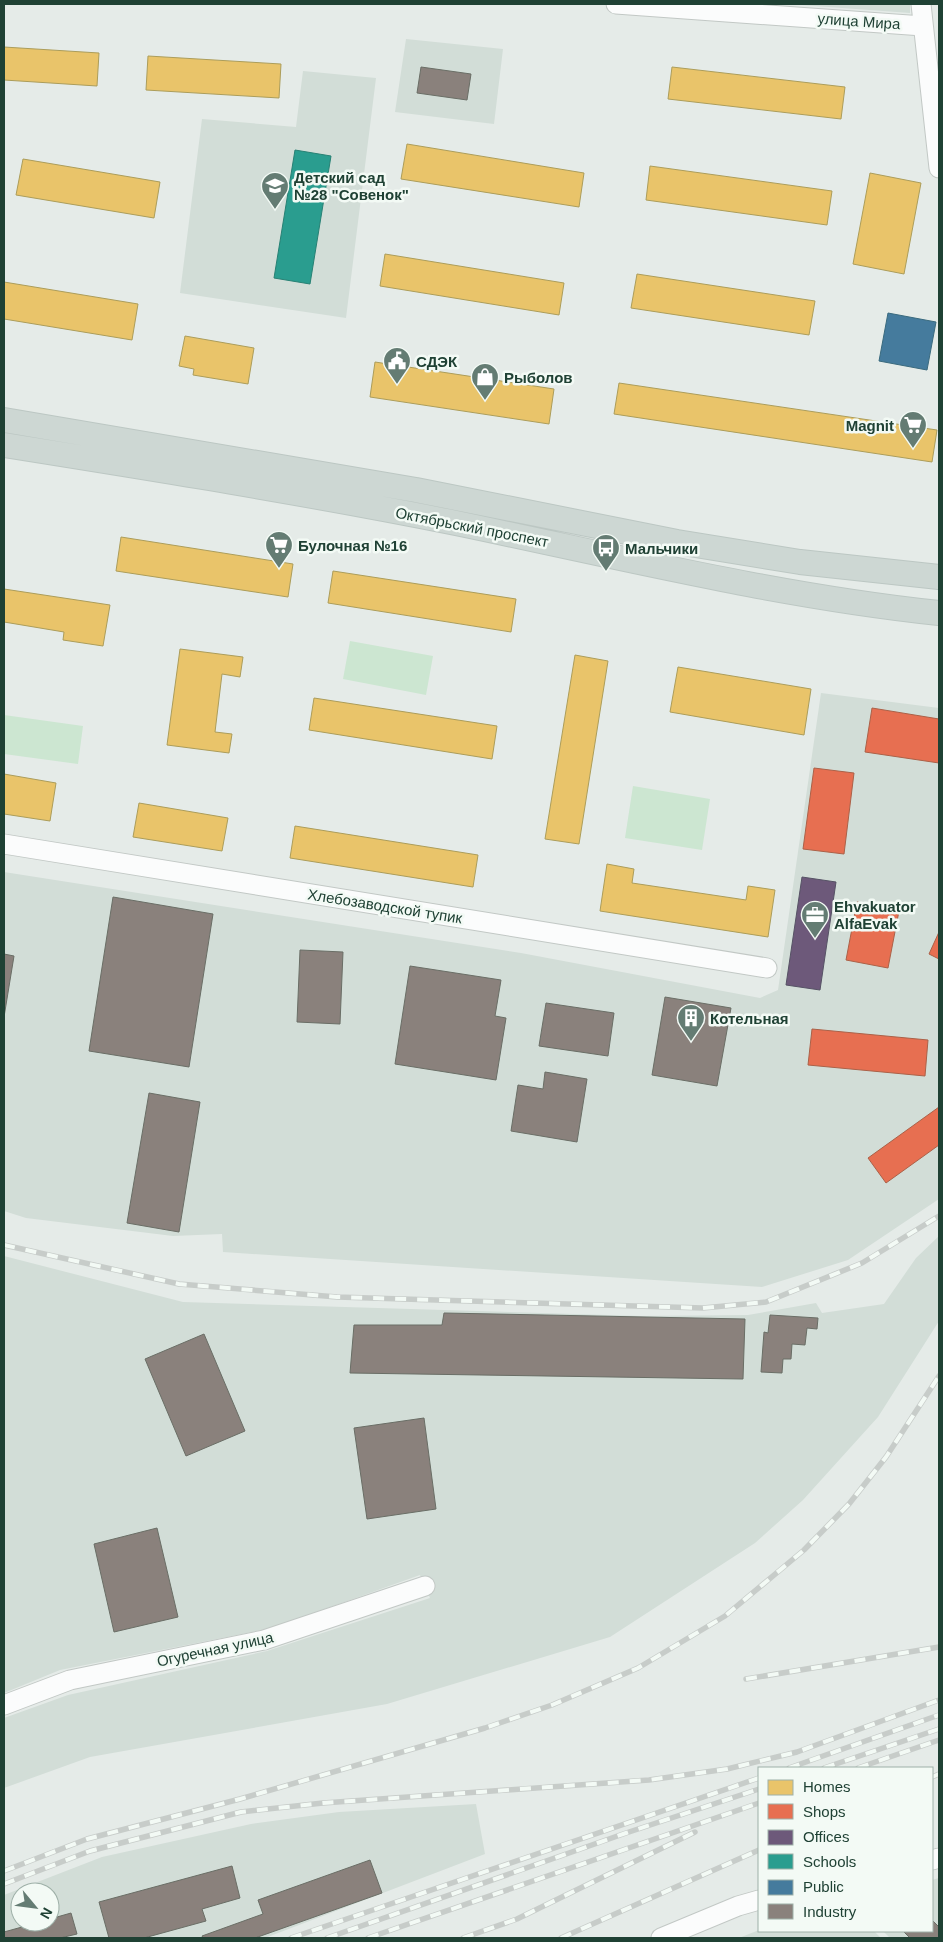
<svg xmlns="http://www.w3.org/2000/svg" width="943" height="1942" viewBox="0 0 943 1942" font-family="Arial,sans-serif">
	<rect width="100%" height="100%" fill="#e5ebe8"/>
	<path fill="#d2ddd7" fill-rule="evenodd" d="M788,4H910V13Z
		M406,39L503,49L494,124L395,112Z
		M303,71L376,78L346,318L180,293L202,119L296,127Z
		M821,693L939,708V1199L848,1260L762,1287L223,1252L222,1234L173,1236L26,1218L4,1211V872L521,953L760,998L778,990Z
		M939,1236V1321L878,1417L803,1500L755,1543L610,1637L387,1704L90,1757L4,1788V1718L68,1695L267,1651L430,1598L420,1575L272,1628L60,1670L4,1693V1256L183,1302L641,1316L748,1315L816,1303L822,1313L884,1304L916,1258Z
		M476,1804L485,1854L265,1938H4V1895L102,1857L251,1824L339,1812ZM20,1892H50V1922H20Z
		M939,1878V1938H890L883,1931H932V1880Z
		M759,1930L874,1931L881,1938H739Z"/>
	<path fill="#cce6d1" d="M350,641L433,656L426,695L343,679Z
		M4,715L83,726L78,764L4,754Z
		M633,786L710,799L702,850L625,838Z"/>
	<path fill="#e9c46a" stroke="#ac9d5a" d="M4,47L99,53L97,86L4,80Z
		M148,56L281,64L279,98L146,90Z
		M672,67L845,87L841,119L668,99Z
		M407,144L584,173L579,207L401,179Z
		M23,159L160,182L154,218L16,195Z
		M650,166L832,191L827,225L646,200Z
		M870,173L921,183L904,274L853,264Z
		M385,254L564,283L559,315L380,286Z
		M637,274L815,301L809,335L631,308Z
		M4,282L138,304L132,340L4,319Z
		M185,336L254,348L248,384L193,375L194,369L179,366Z
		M375,362L554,389L549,424L370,397Z
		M619,383L937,430L932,462L614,414Z
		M121,537L293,564L288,597L116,571Z
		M333,571L516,599L511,632L328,603Z
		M4,589L110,605L103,646L63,640L64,632L4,622Z
		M180,649L243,657L240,677L222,674L215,732L232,734L229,753L167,745Z
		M575,655L608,661L579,844L545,839Z
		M678,667L811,689L804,735L670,712Z
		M314,698L497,726L492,759L309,730Z
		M4,774L56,783L50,821L4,814Z
		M139,803L228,818L222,851L133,837Z
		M295,826L478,855L473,887L290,858Z
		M607,864L634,869L632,883L746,900L748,886L775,890L768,937L600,911Z"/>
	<path fill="#e76f51" stroke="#ab6148" d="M872,708L939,719V763L865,752Z
		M814,768L854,773L844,854L803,849Z
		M857,902L899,911L888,968L846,960Z
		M939,932V959L929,954Z
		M812,1029L928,1040L925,1076L808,1065Z
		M939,1107V1145L886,1183L868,1158Z"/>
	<path fill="#6d597a" stroke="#565265" d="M802,877L836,882L820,990L786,985Z"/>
	<path fill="#2a9d8f" stroke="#278174" d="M295,150L331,156L310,284L274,278Z"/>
	<path fill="#457b9d" stroke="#3a6a7e" d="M888,313L936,322L927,370L879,361Z"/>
	<path fill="#8a817c" stroke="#6a6e66" d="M421,67L471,74L467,100L417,93Z
		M113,897L213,914L189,1067L89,1051Z
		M300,950L343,952L340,1024L297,1022Z
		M4,954L14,956L4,1017Z
		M410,966L501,980L495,1016L506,1018L496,1080L395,1064Z
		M665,997L731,1008L717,1086L652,1075Z
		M546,1003L614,1013L608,1056L539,1046Z
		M545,1072L587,1079L577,1142L511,1131L518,1085L543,1089Z
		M149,1093L200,1102L179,1232L127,1223Z
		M444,1313L745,1319L743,1379L350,1373L354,1325H442Z
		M770,1315L818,1318L817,1329L807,1328L805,1345L792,1344L791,1359H783L782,1373L761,1372L764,1332L768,1333Z
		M204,1334L245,1431L186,1456L145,1359Z
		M424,1418L436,1509L367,1519L354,1428Z
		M157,1528L178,1617L114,1632L94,1544Z
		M370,1860L382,1893L255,1938H203L202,1936L263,1914L258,1900Z
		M232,1866L240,1898L202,1909L206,1921L144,1938H109L99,1902Z
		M71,1913L77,1934L60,1938H4V1932L40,1922H50V1919Z
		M932,1920L939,1927V1938H910L903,1931H932Z"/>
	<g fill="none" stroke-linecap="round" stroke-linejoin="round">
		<defs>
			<path id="minor" d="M616,4L923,26
				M921,4L939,168
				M4,844L767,968
				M4,1705L70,1680L264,1640L425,1586
				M932,1860L939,1858
				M661,1938L738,1906L759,1900"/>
			<path id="major" d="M4,420L416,490L677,542L800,562L939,577
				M4,445C155,469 306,493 456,523C615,556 777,596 939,613"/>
		</defs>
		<use href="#minor" stroke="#c2c8c5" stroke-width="21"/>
		<use href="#major" stroke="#bcc7c3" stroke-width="26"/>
		<use href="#minor" stroke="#fbfcfc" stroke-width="19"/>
		<use href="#major" stroke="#cdd7d3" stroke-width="24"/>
		<defs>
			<path id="rail" d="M4,1245L179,1284L337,1297L703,1308L766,1302L862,1263L939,1216
				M746,1679L939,1647
				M789,1768L939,1715
				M824,1768L939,1729
				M858,1768L939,1740
				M932,1777L939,1774
				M4,1871L87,1839L240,1799L485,1728L552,1705L638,1668L725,1616L804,1550L849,1504L886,1457L939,1376
				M4,1884L90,1851L241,1812L323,1803L649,1780L727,1769L797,1752L939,1700
				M291,1938L759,1778
				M327,1938L626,1833L759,1789
				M368,1938L759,1803
				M463,1938L517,1919L695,1832
				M561,1938L759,1850"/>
		</defs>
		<use href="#rail" stroke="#c7ccc9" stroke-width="5.5"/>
		<use href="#rail" stroke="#f3faf5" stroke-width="4" stroke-dasharray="11" stroke-linecap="butt"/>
	</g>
	<defs>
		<symbol id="school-pin" viewBox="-11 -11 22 30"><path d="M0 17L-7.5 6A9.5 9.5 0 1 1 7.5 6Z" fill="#647c73" stroke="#f3faf5"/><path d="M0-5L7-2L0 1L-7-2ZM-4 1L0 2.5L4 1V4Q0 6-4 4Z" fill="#fff"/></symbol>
		<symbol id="civic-pin" viewBox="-11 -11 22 30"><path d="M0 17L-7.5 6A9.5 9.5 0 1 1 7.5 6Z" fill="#647c73" stroke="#f3faf5"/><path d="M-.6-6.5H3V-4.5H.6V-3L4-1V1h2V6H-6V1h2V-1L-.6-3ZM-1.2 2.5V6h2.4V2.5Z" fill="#fff"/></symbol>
		<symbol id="shop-pin" viewBox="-11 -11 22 30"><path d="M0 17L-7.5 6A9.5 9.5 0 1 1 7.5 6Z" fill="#647c73" stroke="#f3faf5"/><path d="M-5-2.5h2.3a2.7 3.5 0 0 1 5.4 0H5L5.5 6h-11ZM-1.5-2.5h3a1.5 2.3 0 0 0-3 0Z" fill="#fff"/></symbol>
		<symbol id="supermarket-pin" viewBox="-11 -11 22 30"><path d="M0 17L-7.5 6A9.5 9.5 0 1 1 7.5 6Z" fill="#647c73" stroke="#f3faf5"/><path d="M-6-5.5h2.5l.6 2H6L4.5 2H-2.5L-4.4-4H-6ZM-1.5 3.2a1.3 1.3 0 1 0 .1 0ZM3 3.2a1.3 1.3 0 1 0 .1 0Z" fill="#fff"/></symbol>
		<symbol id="bus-pin" viewBox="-11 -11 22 30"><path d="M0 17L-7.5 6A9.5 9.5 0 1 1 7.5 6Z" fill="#647c73" stroke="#f3faf5"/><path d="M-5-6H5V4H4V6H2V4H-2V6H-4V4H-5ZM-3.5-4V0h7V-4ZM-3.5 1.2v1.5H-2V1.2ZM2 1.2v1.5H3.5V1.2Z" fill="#fff"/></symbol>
		<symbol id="office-pin" viewBox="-11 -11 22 30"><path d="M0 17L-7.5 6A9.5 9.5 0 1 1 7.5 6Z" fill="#647c73" stroke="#f3faf5"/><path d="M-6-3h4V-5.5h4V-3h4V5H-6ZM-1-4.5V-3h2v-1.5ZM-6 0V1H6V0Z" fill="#fff"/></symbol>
		<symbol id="building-pin" viewBox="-11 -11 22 30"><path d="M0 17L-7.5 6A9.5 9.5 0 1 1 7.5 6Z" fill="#647c73" stroke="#f3faf5"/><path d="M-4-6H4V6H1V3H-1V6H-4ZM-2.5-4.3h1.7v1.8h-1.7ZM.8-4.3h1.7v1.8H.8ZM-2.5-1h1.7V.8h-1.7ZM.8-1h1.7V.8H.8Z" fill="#fff"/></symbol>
	</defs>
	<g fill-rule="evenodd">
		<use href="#school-pin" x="259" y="170" width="32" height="43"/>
		<use href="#civic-pin" x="381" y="345" width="32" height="43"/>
		<use href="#shop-pin" x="469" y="361" width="32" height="43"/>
		<use href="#supermarket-pin" x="897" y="409" width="32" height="43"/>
		<use href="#supermarket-pin" x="263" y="529" width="32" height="43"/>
		<use href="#bus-pin" x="590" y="532" width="32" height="43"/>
		<use href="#office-pin" x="799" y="899" width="32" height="43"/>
		<use href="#building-pin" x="675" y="1002" width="32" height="43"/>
	</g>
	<g text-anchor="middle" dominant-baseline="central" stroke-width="5" stroke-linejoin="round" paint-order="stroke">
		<g font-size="15" fill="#1f4134" stroke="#f3faf5">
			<text transform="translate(859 21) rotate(4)">улица Мира</text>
			<text transform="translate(472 527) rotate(11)">Октябрьский проспект</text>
			<text transform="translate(385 906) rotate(9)">Хлебозаводской тупик</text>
			<text transform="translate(215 1649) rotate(-12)">Огуречная улица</text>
		</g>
		<g font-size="15" font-weight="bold" fill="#1f4134" stroke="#f3faf5" text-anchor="start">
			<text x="294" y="177">Детский сад<tspan x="294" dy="17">№28 "Совенок"</tspan></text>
			<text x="416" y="361">СДЭК</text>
			<text x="504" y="377">Рыболов</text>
			<text x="894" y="425" text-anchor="end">Magnit</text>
			<text x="298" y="545">Булочная №16</text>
			<text x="625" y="548">Мальчики</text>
			<text x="834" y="906">Ehvakuator<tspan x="834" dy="17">AlfaEvak</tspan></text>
			<text x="710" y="1018">Котельная</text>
		</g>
	</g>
	<rect width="943" height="1942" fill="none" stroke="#1f4134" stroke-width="10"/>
	<rect x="758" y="1767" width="175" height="165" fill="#f3faf5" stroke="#9eb0a8"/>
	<rect x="768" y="1780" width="25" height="15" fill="#e9c46a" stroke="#9eb0a8"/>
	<text x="803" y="1792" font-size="15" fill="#1f4134">Homes</text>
	<rect x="768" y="1804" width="25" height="15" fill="#e76f51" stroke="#9eb0a8"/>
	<text x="803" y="1817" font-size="15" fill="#1f4134">Shops</text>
	<rect x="768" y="1830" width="25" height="15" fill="#6d597a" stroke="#9eb0a8"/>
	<text x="803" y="1842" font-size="15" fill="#1f4134">Offices</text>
	<rect x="768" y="1854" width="25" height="15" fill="#2a9d8f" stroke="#9eb0a8"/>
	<text x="803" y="1867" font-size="15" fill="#1f4134">Schools</text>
	<rect x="768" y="1880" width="25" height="15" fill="#457b9d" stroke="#9eb0a8"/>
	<text x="803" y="1892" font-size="15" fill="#1f4134">Public</text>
	<rect x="768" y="1904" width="25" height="15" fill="#8a817c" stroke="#9eb0a8"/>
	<text x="803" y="1917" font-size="15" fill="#1f4134">Industry</text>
	<g transform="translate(35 1907) rotate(119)"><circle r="24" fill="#f3faf5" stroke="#9eb0a8"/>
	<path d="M0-4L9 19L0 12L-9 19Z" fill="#647c73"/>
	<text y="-8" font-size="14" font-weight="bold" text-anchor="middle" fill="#1f4134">N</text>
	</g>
</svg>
